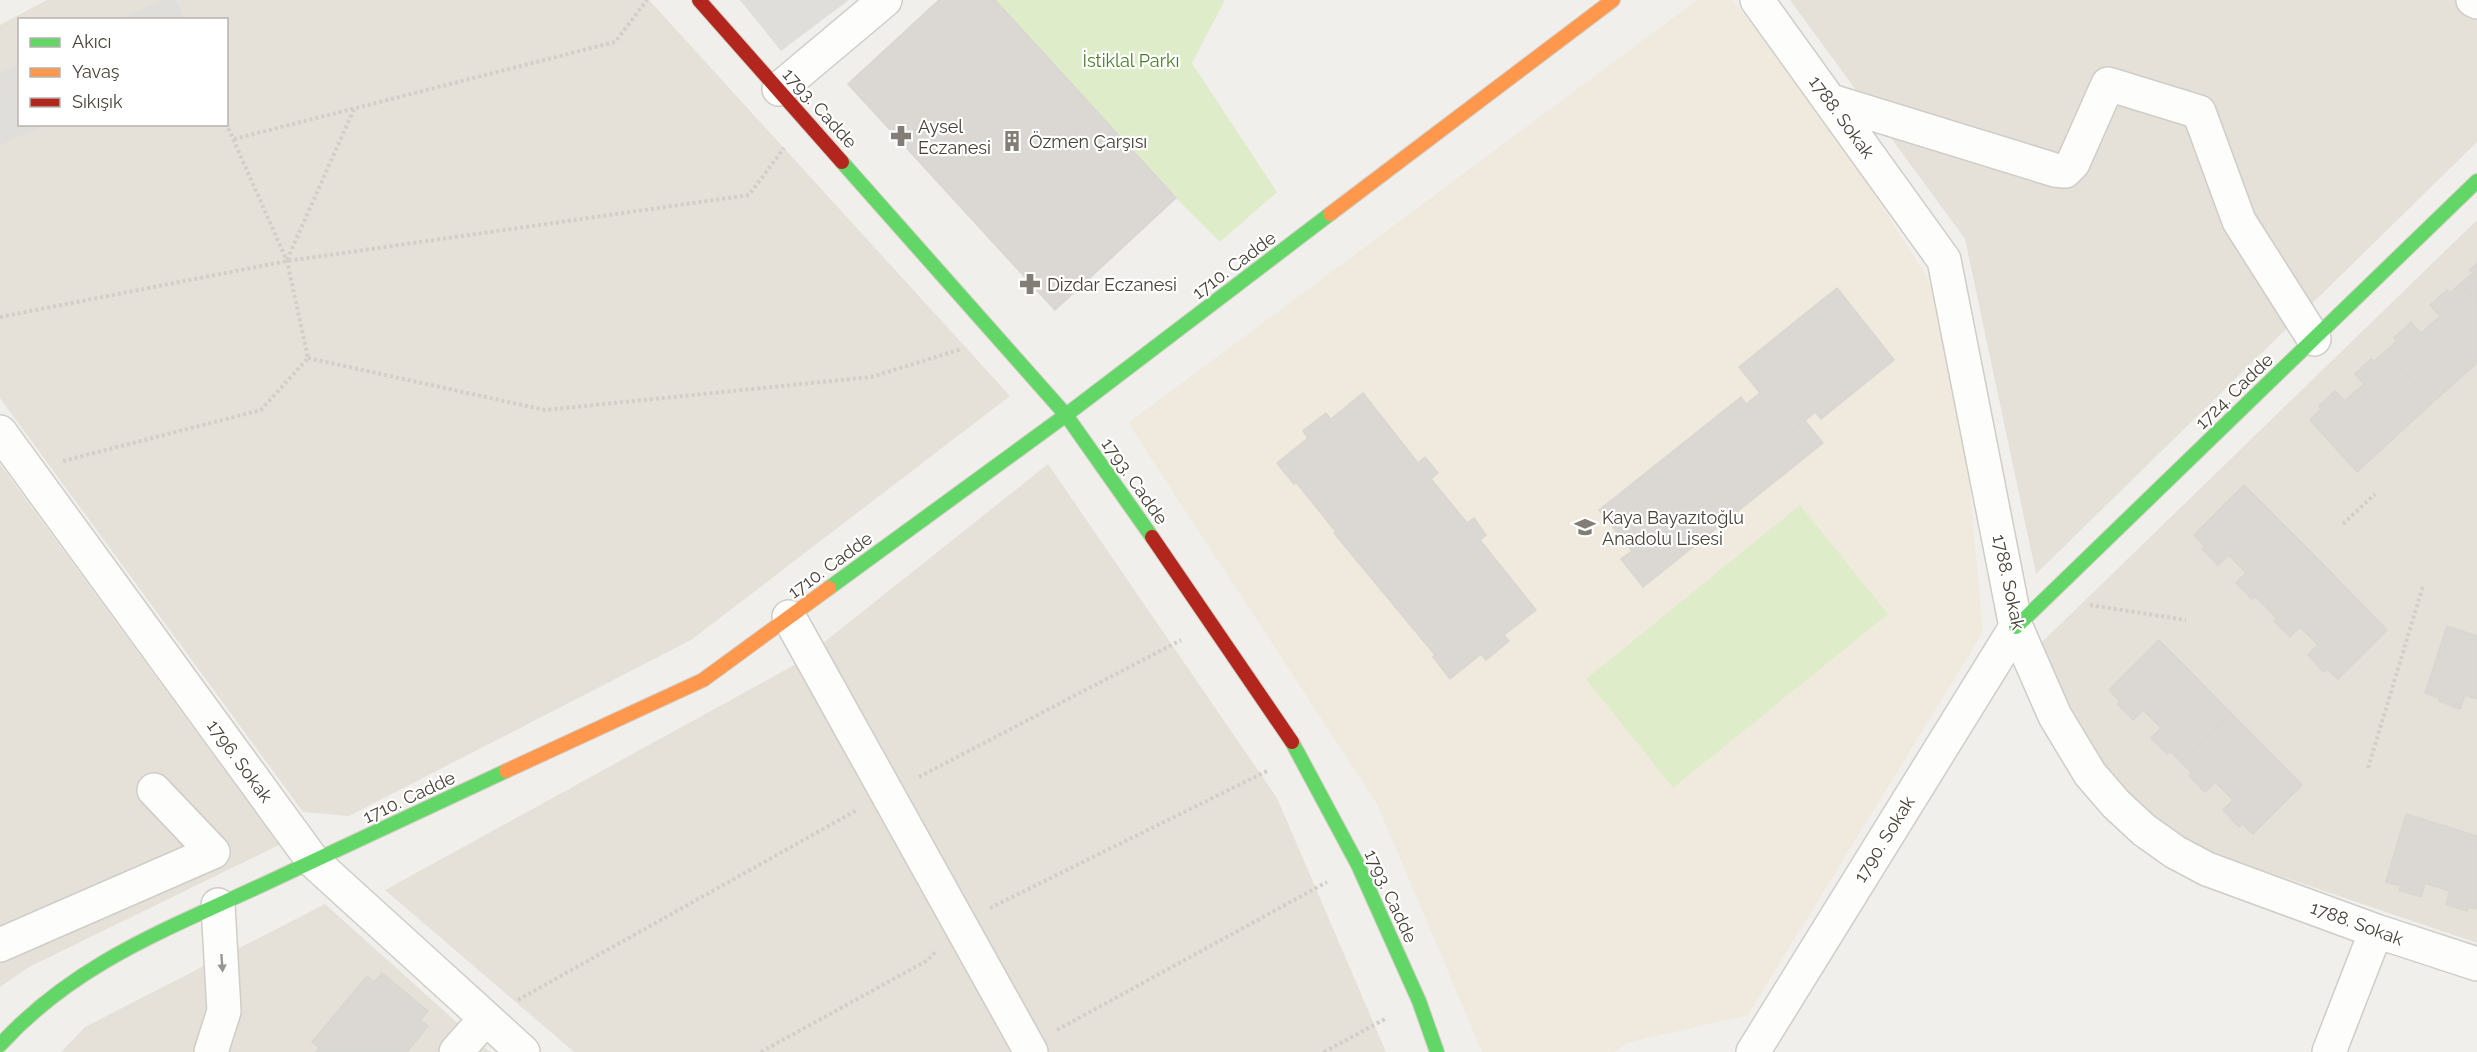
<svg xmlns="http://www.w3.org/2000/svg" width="2477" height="1052" viewBox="0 0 2477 1052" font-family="Raleway,sans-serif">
	<rect width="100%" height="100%" fill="#f1efeb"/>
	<path fill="#e5e1d8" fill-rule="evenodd" d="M47,0H649L1010,396L691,640L349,816L303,812L0,398V25ZM20,20H226V124H20Z
		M1790,0H2477V142L2036,574L1965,239Z
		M2477,220V943L2218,855L2176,834L2136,805L2110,774L2075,718L2041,643Z
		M0,464L279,845L29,967L0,987Z
		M1048,464L1277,798L1386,1052H574L385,890L798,663Z
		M325,904L490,1052H61L85,1027Z"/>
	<path fill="#efeadd" d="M1697,0H1732L1809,93L1929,280L1963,415L1983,632L1748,1015L1627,1043L1614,1052H1482L1377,804L1128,423Z"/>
	<path fill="#dfecca" d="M995,0H1225L1192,63L1277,192L1220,242L1176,198Z
		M1800,505L1888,614L1673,788L1586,679Z"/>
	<path fill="#e0deda" d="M162,0H176L185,19H119Z
		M740,0H849L781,51Z
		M19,64L20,124L47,125L0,145V73Z"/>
	<path fill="#dbd8d3" stroke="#d9d6d1" stroke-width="1.5" d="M939,0H995L1176,198L1055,310L848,84Z
		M2477,263V301L2461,283L2473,273L2470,270Z
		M2461,283L2477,301V363L2432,403L2386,351L2397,341L2394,338L2411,322L2421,333L2440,316L2430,305L2447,290L2450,293Z
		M1837,288L1894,360L1821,419L1815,412L1792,432L1739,367Z
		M2386,351L2432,403L2357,472L2310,420L2321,409L2319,406L2335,391L2345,401L2364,384L2355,374L2371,359L2374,361Z
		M1363,393L1418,463L1425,457L1438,473L1431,479L1467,523L1474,518L1486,535L1480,540L1536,610L1504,635L1509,641L1486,660L1481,654L1450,679L1433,657L1435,655L1334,533L1336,532L1296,482L1294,484L1277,463L1308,438L1303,431L1326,413L1331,419Z
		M1760,393L1792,432L1805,421L1823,443L1643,587L1621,559L1632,551L1599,510L1741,397L1746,404Z
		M2244,485L2316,557L2266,607L2255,596L2252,599L2236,583L2246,573L2229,555L2218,565L2202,549L2205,546L2194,535Z
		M2316,557L2387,630L2338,679L2327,669L2324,672L2308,655L2318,645L2300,627L2290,637L2274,621L2277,618L2266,607Z
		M2447,626L2477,636V699L2465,695L2460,709L2439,701L2440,698L2425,693Z
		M2159,640L2231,713L2181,762L2170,751L2167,754L2151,738L2161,728L2143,710L2133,720L2118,704L2120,701L2109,690Z
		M2231,713L2302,785L2253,834L2242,824L2239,827L2223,810L2233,800L2215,782L2205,792L2189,776L2192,773L2181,762Z
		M2406,814L2477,836V909L2469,907L2467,911L2446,904L2450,891L2425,883L2421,897L2399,890L2401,886L2386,882Z
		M382,973L428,1011L420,1020L428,1026L407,1052H316L319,1048L312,1042L367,976L374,982Z"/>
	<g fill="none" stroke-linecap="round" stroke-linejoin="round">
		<defs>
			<path id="street" d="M1757,0L1944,260L2016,627L2055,716L2090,774L2116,804L2144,830L2175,852L2207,869L2376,931L2477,964
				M2473,0L2477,2
				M779,89L885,0
				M1831,101L2055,170L2065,171L2073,163L2108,84L2199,112L2239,221L2314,339
				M0,432L313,861L523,1052
				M789,617L1031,1052
				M0,945L213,852L154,790
				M211,1052L224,1011L218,905
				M456,1052L486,1018
				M1753,1052L2016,627
				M2329,1052L2376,931"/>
			<path id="fast" d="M842,162L1066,415L1152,537
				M829,588L1066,415L1330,214
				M2016,627L2477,181
				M1292,742L1358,865L1419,1001L1437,1052
				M0,1045C74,964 165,930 262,885C343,847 425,809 506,771"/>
			<path id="slow" d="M1330,214L1613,0
				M506,771L703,680L829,588"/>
			<path id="jam" d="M699,0L842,162
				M1152,537L1292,742"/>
		</defs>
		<use href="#street" stroke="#cfcdc8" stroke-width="36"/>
		<use href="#fast" stroke="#d2cec3" stroke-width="16"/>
		<use href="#slow" stroke="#d2cec3" stroke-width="16"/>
		<use href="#jam" stroke="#d2cec3" stroke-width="16"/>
		<path stroke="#d2cfcb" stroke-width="4" stroke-dasharray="3 3" stroke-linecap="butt" d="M234,139L615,42L647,0
			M287,260L354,109
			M0,317L287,261L749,195L784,148
			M308,358L545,410L871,377L962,349
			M63,461L261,410L308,358L287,261L226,123
			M2343,524L2375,494
			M2090,605L2186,620
			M2368,768L2423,586
			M919,777L1181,640
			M990,908L1269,770
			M518,1000L857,810
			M1057,1030L1327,882
			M761,1052L928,960L936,951
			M1324,1052L1387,1018"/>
		<use href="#street" stroke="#fdfdfc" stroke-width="33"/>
		<use href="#fast" stroke="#63d668" stroke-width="14"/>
		<use href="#slow" stroke="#ff974d" stroke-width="14"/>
		<use href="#jam" stroke="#b3261e" stroke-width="14"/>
	</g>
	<defs><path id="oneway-solid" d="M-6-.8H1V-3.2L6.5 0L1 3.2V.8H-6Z" transform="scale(1.5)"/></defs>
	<use fill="#99968f" href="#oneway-solid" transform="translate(222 963) rotate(86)"/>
	<defs>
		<symbol id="pharmacy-bare" viewBox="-9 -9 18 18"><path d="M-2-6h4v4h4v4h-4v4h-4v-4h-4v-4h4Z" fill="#837e75" stroke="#fff" stroke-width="2.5" paint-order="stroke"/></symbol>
		<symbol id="building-bare" viewBox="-9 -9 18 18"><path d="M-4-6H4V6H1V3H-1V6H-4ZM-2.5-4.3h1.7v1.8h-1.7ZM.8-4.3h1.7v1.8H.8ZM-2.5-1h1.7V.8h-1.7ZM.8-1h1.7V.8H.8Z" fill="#837e75" stroke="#fff" stroke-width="2.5" paint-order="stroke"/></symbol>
		<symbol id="school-bare" viewBox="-9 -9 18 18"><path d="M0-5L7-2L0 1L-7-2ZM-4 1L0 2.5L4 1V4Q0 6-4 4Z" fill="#837e75" stroke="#fff" stroke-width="2.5" paint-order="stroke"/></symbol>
	</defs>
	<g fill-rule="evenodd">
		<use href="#pharmacy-bare" x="886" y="121" width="30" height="30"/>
		<use href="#building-bare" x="997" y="126" width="30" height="30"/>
		<use href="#pharmacy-bare" x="1015" y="269" width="30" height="30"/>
		<use href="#school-bare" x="1570" y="512" width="30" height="30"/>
	</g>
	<g text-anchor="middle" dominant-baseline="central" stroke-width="4.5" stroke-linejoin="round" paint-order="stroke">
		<g font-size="18" fill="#497c27" stroke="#fff">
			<text x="1131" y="60">İstiklal Parkı</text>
		</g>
		<g font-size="18" fill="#484136" stroke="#fff">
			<text transform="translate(820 108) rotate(48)">1793. Cadde</text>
			<text transform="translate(1842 117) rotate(54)">1788. Sokak</text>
			<text transform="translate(1234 265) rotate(-37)">1710. Cadde</text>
			<text transform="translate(2234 391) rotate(-44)">1724. Cadde</text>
			<text transform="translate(1135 481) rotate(55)">1793. Cadde</text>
			<text transform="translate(830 565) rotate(-36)">1710. Cadde</text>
			<text transform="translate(2009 582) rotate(78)">1788. Sokak</text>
			<text transform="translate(240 761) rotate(54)">1796. Sokak</text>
			<text transform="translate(409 797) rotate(-25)">1710. Cadde</text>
			<text transform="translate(1884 839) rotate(-58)">1790. Sokak</text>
			<text transform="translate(1391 896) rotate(65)">1793. Cadde</text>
			<text transform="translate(2357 923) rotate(20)">1788. Sokak</text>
		</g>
		<g font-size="18" fill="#484136" stroke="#fff" text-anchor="start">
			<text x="918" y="126">Aysel<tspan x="918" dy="21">Eczanesi</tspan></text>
			<text x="1029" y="141">Özmen Çarşısı</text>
			<text x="1047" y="284">Dizdar Eczanesi</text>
			<text x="1602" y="517">Kaya Bayazıtoğlu<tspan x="1602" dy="21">Anadolu Lisesi</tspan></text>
		</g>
	</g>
	<rect x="18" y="18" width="210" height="108" fill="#ffffff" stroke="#b6b3af" stroke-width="1.5"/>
	<rect x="30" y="38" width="30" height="9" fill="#63d668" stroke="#b6b3af" stroke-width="1.5"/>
	<text x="72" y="48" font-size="18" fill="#484136">Akıcı</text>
	<rect x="30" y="68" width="30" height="9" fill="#ff974d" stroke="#b6b3af" stroke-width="1.5"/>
	<text x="72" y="78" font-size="18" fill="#484136">Yavaş</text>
	<rect x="30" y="98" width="30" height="9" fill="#b3261e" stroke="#b6b3af" stroke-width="1.5"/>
	<text x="72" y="108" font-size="18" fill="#484136">Sıkışık</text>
</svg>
